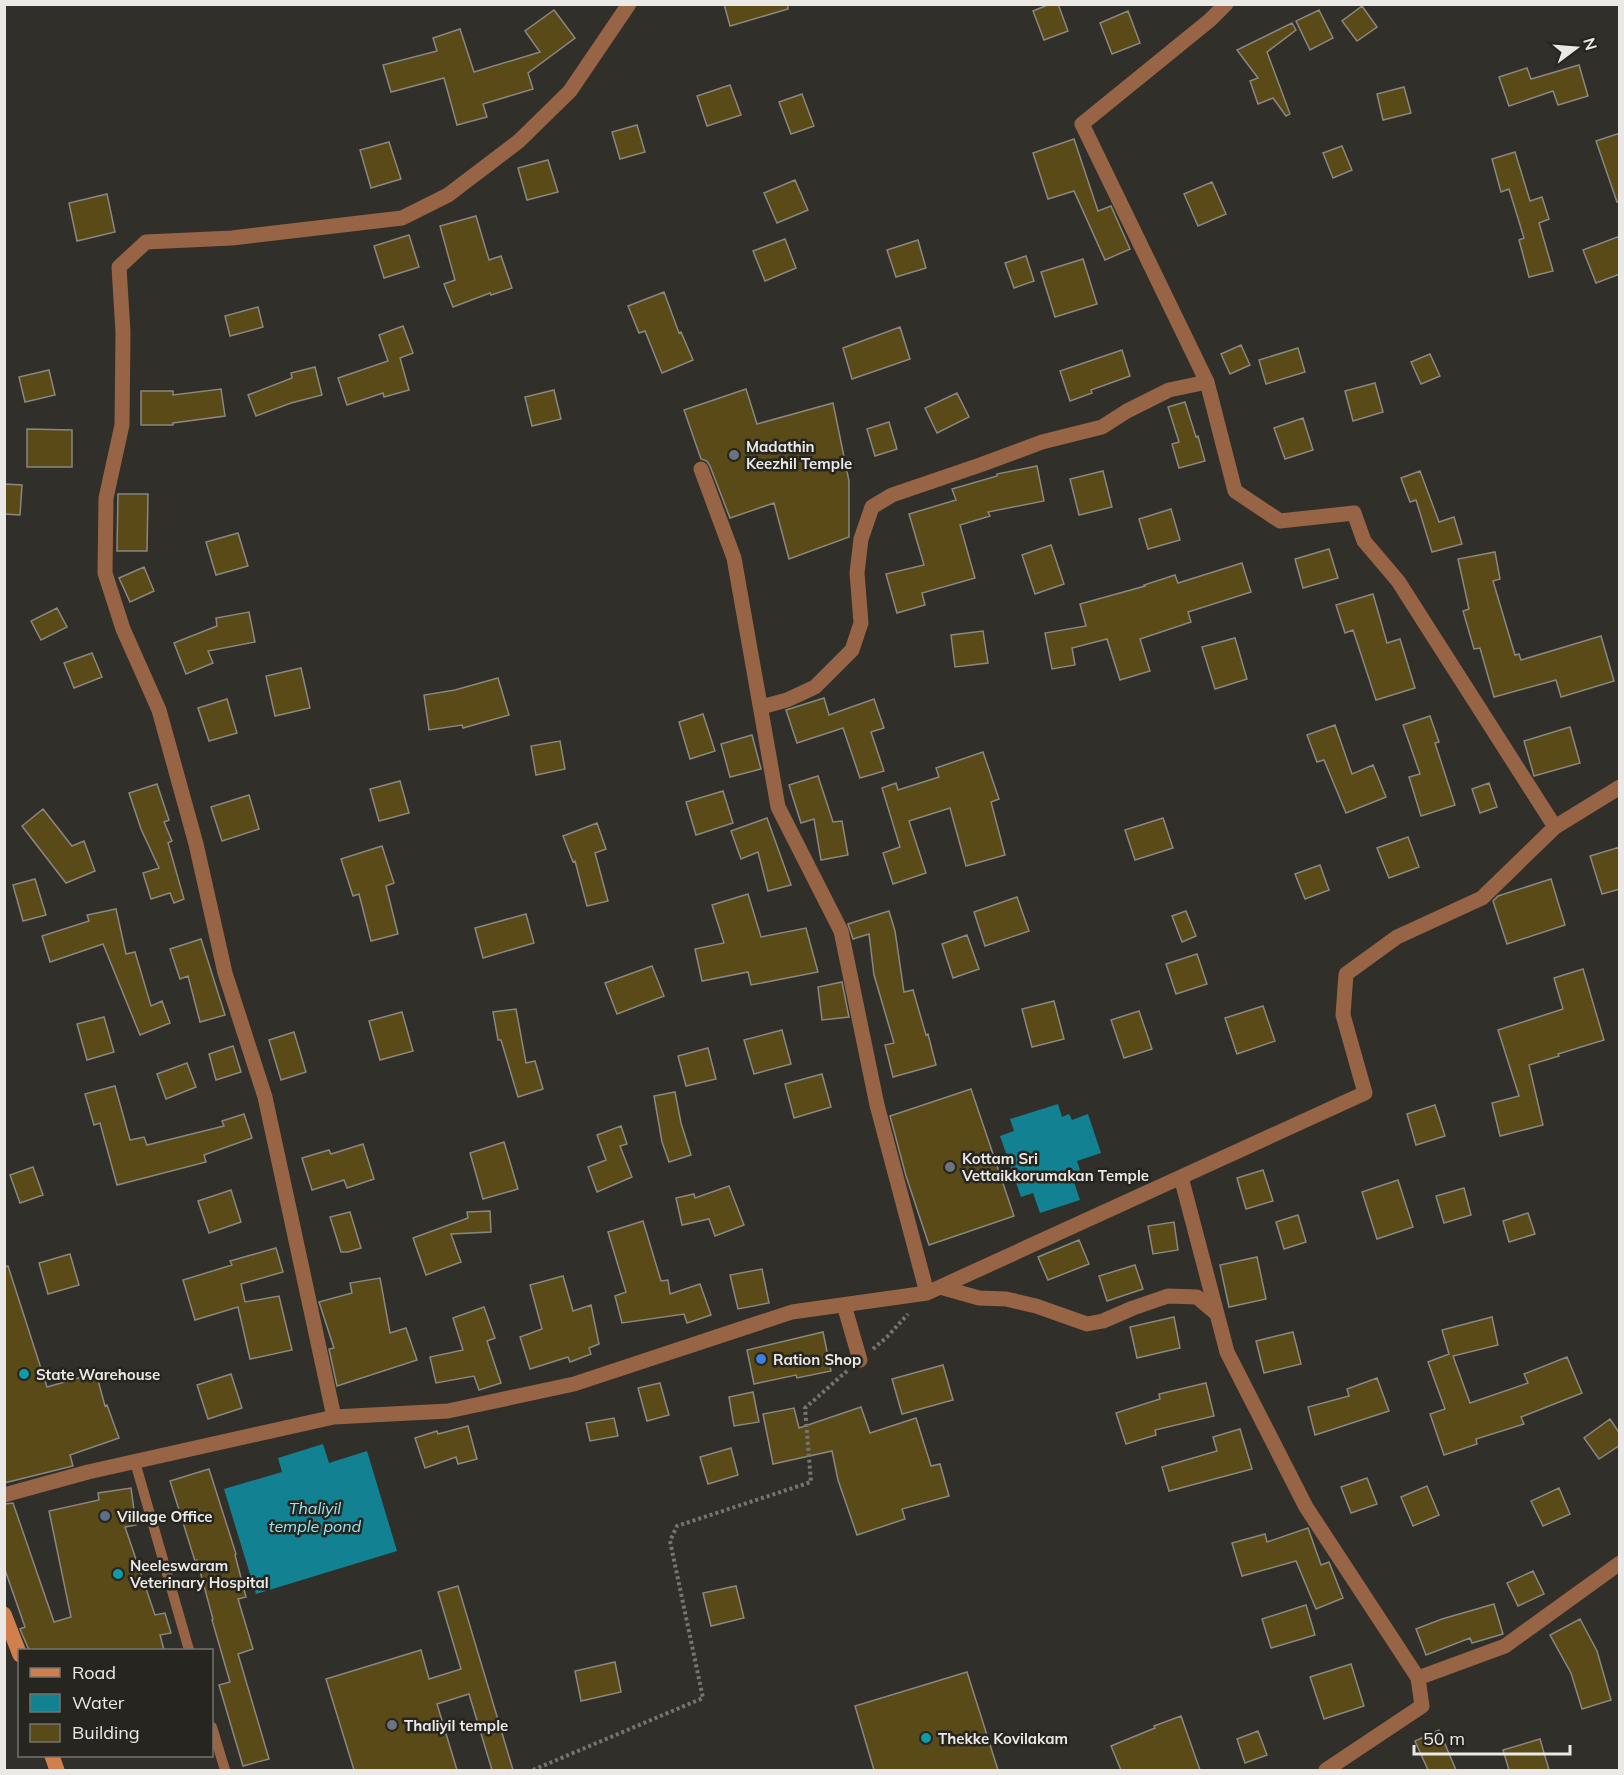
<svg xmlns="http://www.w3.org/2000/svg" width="1624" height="1775" viewBox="0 0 1624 1775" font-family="Mulish,sans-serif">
	<rect width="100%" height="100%" fill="#312f29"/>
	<path fill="#128293" d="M1058,1104L1062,1117L1069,1114L1072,1120L1088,1114L1101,1153L1077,1161L1081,1173L1072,1176L1080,1200L1040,1213L1033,1193L1021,1197L1000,1136L1014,1131L1010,1119Z
		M323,1444L329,1463L367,1451L397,1551L256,1594L224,1489L282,1472L278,1458Z"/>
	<path fill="#594a18" stroke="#898780" stroke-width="1.5" d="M724,4H788V9L730,26Z
		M1050,4H1058L1068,31L1044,40L1033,11Z
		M1362,6L1377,27L1357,41L1342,21Z
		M554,10L575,38L528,73L533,89L483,104L487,117L457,125L444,78L391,92L383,65L437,51L433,38L460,29L474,72L540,52L525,31Z
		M1319,10L1333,38L1310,50L1296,21Z
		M1128,11L1140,43L1112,54L1100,23Z
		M1292,23L1296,30L1267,52L1290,114L1286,116L1273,98L1258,104L1250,81L1258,78L1237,50Z
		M1579,65L1588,96L1558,105L1553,91L1509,106L1499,77L1527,68L1531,79Z
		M730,85L741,115L707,126L697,96Z
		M1404,87L1411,113L1383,120L1377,94Z
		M802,94L814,126L791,134L779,102Z
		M637,125L645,152L620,159L612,132Z
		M1620,133V202H1617L1596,141Z
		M1074,139L1098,211L1111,206L1130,249L1105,260L1074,191L1048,199L1033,153Z
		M389,142L401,179L371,188L360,150Z
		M1342,146L1352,170L1333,178L1323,153Z
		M1515,152L1530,201L1542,197L1549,219L1539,223L1553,271L1529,277L1519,240L1524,238L1509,189L1501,192L1492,159Z
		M548,160L558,192L527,200L518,168Z
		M795,180L808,210L777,223L764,193Z
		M1212,182L1226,214L1198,226L1184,194Z
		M107,194L115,232L77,241L69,203Z
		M476,216L489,260L501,256L512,288L491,295L490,293L453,307L444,284L455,280L440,226Z
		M409,235L419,267L384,278L374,246Z
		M1620,236V274L1596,283L1583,250Z
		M785,239L796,268L765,281L753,251Z
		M918,240L926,268L896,277L887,250Z
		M1026,256L1034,281L1014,288L1005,263Z
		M1083,259L1097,304L1055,317L1041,272Z
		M664,292L679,333L681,332L693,360L662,373L645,331L639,333L628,306Z
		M258,307L263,327L230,336L225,316Z
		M403,326L413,353L400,358L409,390L384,397L383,393L347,405L338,378L388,361L379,335Z
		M900,327L910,359L852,379L843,348Z
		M1241,345L1250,365L1230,374L1221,354Z
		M1298,348L1305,372L1266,384L1259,360Z
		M1122,350L1130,376L1091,390L1092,393L1070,401L1060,371Z
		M1430,354L1440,376L1421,384L1411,362Z
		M315,367L322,395L291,403L256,416L248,395L292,378L291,373Z
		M49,370L55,395L25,402L19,377Z
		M1375,383L1383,412L1353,421L1345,391Z
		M221,389L225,416L173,423V425H141V391H173V395Z
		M746,389L757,424L833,403L849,481V537L789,559L774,503L730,518L710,466L707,461L701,459L684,410Z
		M554,390L561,419L532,426L525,397Z
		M957,393L969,417L937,433L925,408Z
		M1185,402L1196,437L1198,436L1205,461L1179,468L1172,444L1179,442L1168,407Z
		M1303,418L1313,450L1285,459L1274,428Z
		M889,422L897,449L875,456L867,429Z
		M27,429L72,430V467H27Z
		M1037,466L1044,501L988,512L990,516L960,525L975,578L922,593L925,605L897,613L886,574L924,565L909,514L956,500L952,489L997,476V474Z
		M1103,471L1112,507L1079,515L1070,479Z
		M1420,471L1439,522L1454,517L1462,544L1432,552L1416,500L1410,502L1401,478Z
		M4,484L22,485L20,515L4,514Z
		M118,494H148L147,551H117Z
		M1171,509L1180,540L1148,549L1139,519Z
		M238,533L248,566L216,575L206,542Z
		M1051,545L1064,584L1035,594L1022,555Z
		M1329,549L1338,578L1303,588L1295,559Z
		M1495,552L1500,579L1493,581L1515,655L1519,654L1521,660L1601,636L1614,681L1561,697L1556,680L1494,697L1480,648L1474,649L1463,611L1469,609L1458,559Z
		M1242,563L1251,592L1188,612L1191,622L1140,639L1150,671L1120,680L1107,639L1072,648L1075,665L1052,669L1045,633L1086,626L1080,604L1145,586L1144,585L1175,575L1178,583Z
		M144,567L154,591L130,602L119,578Z
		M1373,594L1387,643L1400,639L1415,688L1376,700L1353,630L1345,633L1336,605Z
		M57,608L67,627L41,640L31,621Z
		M249,612L255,642L208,651L213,663L186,674L174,643L217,626L216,618Z
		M983,631L988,663L955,667L951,635Z
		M1235,638L1247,679L1215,689L1202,647Z
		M92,653L102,677L74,688L64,663Z
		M301,668L310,708L275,716L266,676Z
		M498,678L509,715L463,728L462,725L429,730L424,695L455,690Z
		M824,698L829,715L874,699L884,728L871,732L884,771L860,778L843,728L797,743L786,710Z
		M227,699L237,733L209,741L198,708Z
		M703,714L715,751L690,759L679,722Z
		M1430,716L1439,742L1435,743L1455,805L1421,816L1409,777L1420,774L1403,725Z
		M1335,725L1352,774L1373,765L1386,797L1346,813L1324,760L1317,762L1307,735Z
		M1570,727L1580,763L1534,776L1524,741Z
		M752,735L761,769L730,777L721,744Z
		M560,741L565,769L536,775L531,746Z
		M983,752L999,799L991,802L1005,855L966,866L950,808L909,821L926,873L893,884L883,853L900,847L882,788L896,783L898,790L939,777L936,768Z
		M818,776L833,822L842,821L848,855L821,860L814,819L801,823L789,785Z
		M400,781L409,813L379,821L370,789Z
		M1489,783L1497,807L1480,813L1472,789Z
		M157,784L169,820L164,822L172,841L168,843L184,899L174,903L170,893L151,899L143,873L159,868L141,829L129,793Z
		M723,791L733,823L696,835L686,802Z
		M249,795L259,829L222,841L211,807Z
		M43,809L72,846L84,841L95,871L66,883L22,826Z
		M767,818L791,885L768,891L758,852L741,859L731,831Z
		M1163,818L1173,848L1135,860L1125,830Z
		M597,823L606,849L595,853L608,901L587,906L575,861L573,862L563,836Z
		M1408,837L1419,867L1389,878L1377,848Z
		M382,846L394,883L386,886L398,934L371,941L359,894L353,896L341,859Z
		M1620,847V889L1602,894L1590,856Z
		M1320,865L1329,890L1305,899L1295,874Z
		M35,879L46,915L23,921L13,885Z
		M1551,879L1565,925L1507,944L1493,901L1498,896Z
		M748,894L761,937L806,928L818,972L751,985L748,972L702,981L695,949L724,943L712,905Z
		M1017,897L1029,931L985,946L974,912Z
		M116,909L126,954L135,952L151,1006L162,1001L170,1023L140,1035L103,944L50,962L42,936L89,921L87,915Z
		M889,911L895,931L904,992L913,990L926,1035L928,1034L936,1065L893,1077L885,1045L894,1043L874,975L869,934L853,939L848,924Z
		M1186,911L1196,936L1182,942L1172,916Z
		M526,914L534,943L483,958L475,928Z
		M967,935L979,969L953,978L942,944Z
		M201,939L225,1015L200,1022L188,976L180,979L170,949Z
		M1197,954L1207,984L1176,994L1166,964Z
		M652,966L664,996L617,1014L605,983Z
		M1583,969L1604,1040L1558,1054L1559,1056L1529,1065L1543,1125L1500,1136L1492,1103L1519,1096L1498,1030L1563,1009L1554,978Z
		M842,982L849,1017L822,1020L818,987Z
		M1054,1001L1064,1039L1032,1047L1022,1009Z
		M1263,1006L1275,1041L1237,1054L1225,1018Z
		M516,1009L526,1063L535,1061L543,1089L518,1097L501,1040H498L493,1012Z
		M1139,1011L1152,1049L1124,1058L1111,1020Z
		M402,1012L413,1051L380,1060L369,1021Z
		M104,1017L114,1052L87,1060L77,1024Z
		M782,1030L791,1064L754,1074L744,1040Z
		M294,1032L306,1072L281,1080L269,1040Z
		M233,1046L241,1072L216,1080L209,1054Z
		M708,1048L716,1079L686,1086L678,1056Z
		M187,1063L196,1087L166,1099L157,1074Z
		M822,1074L831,1107L794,1118L785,1084Z
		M115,1086L130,1140L144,1137L147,1145L224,1126L222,1121L244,1114L252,1138L204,1155L206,1162L117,1185L100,1123L94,1125L85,1094Z
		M971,1089L1014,1216L929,1245L906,1176L890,1116Z
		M675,1092L681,1123L691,1155L669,1162L662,1142L654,1096Z
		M1435,1105L1445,1136L1416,1145L1407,1114Z
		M621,1126L627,1144L620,1146L632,1177L597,1192L588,1167L606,1160L597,1135Z
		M504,1142L518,1189L483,1199L470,1153Z
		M363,1144L374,1179L347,1188L344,1180L312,1190L302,1158L329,1150L331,1154Z
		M33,1167L43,1195L20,1203L10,1175Z
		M1263,1170L1273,1201L1246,1209L1237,1178Z
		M1398,1180L1413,1227L1377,1239L1362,1192Z
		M729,1186L744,1225L715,1236L709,1219L682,1225L676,1198L694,1194L695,1198Z
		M1464,1188L1471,1215L1444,1223L1436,1196Z
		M231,1190L241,1222L209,1233L198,1201Z
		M490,1211L491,1232L451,1234L461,1262L426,1275L413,1238L468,1218L467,1212Z
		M350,1212L361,1248L348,1252H341L330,1217Z
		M1528,1213L1535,1234L1509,1242L1503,1221Z
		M1298,1215L1306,1242L1284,1249L1276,1222Z
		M643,1221L661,1281L668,1280L670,1294L700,1284L711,1315L687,1323L684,1314L622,1323L615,1296L626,1292L608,1232Z
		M1174,1222L1178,1250L1153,1254L1148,1226Z
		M1079,1240L1089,1264L1048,1280L1038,1257Z
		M276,1248L283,1272L241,1284L245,1302L279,1296L292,1350L250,1359L238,1307L195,1320L183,1280L232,1265L230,1261Z
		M70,1254L79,1285L48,1294L39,1263Z
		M1257,1257L1266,1299L1229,1307L1220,1265Z
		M1135,1265L1143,1289L1107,1301L1099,1276Z
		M8,1266L47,1387L96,1373L105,1406L107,1405L119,1438L70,1455L73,1466L4,1483V1267Z
		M762,1269L769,1303L738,1309L730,1275Z
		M563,1276L573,1311L591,1305L599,1344L589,1348L591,1354L570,1362L568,1357L530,1369L520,1337L542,1329L530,1285Z
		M380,1278L390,1333L406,1328L417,1360L337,1386L329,1349L334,1348L319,1302L352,1293L350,1283Z
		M484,1307L495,1338L487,1341L501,1383L479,1390L474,1376L436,1383L430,1357L463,1350L453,1318Z
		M1174,1317L1180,1348L1137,1358L1130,1327Z
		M1492,1317L1498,1345L1453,1356L1470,1403L1528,1383L1524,1374L1567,1357L1582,1393L1521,1417L1524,1424L1476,1439L1477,1444L1444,1455L1430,1414L1445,1409L1428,1362L1449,1354L1442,1330Z
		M823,1332L831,1371L797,1378L796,1375L754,1384L747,1350Z
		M1293,1332L1301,1364L1264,1373L1256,1341Z
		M943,1365L953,1400L902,1414L892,1379Z
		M231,1374L242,1408L208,1419L197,1385Z
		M1377,1378L1389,1411L1315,1435L1308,1407L1349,1396L1347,1389Z
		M660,1383L669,1415L647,1421L638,1388Z
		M1206,1383L1214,1416L1155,1430L1156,1435L1126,1444L1116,1413L1160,1399L1159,1394Z
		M753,1392L759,1422L734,1426L729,1397Z
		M861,1407L870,1433L916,1418L931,1466L940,1464L949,1496L902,1509L905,1519L857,1535L838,1480L832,1451L773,1464L763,1414L794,1408L799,1428Z
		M614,1418L618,1436L590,1441L586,1423Z
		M1610,1419L1620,1434V1445L1599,1459L1584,1438Z
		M468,1426L477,1459L458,1464L456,1457L425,1468L415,1438L437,1431L438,1434Z
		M1240,1429L1252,1469L1169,1491L1162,1467L1217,1451L1213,1437Z
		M731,1448L738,1475L708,1484L700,1457Z
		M209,1469L236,1554L235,1555L246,1597L238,1599L253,1649L238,1654L269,1759L243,1766L219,1685L230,1682L212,1620L213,1619L197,1560L195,1561L170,1481Z
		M1367,1478L1377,1504L1351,1513L1341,1487Z
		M1427,1486L1439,1515L1413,1526L1401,1497Z
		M131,1488L136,1525L125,1527L155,1615L165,1613L171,1633L160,1635L164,1650H29L20,1629L25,1627L4,1567V1504L13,1503L54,1622L71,1617L49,1511L99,1500L98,1493Z
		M1559,1488L1570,1514L1543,1526L1531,1501Z
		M1308,1528L1321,1565L1329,1562L1343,1598L1316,1609L1296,1561L1242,1576L1232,1543L1265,1534L1267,1542Z
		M1533,1571L1544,1594L1518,1606L1507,1583Z
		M458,1586L513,1770H492L469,1694L437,1704L457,1770H354L326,1679L421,1650L429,1679L461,1669L438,1592Z
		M736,1586L744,1618L711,1626L703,1593Z
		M1494,1604L1503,1634L1472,1643L1470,1638L1426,1655L1416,1629L1442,1619Z
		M1306,1605L1315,1635L1271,1648L1262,1619Z
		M1580,1619L1597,1651L1611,1700L1582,1709L1571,1673L1550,1635Z
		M615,1662L621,1692L581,1701L575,1671Z
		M1351,1664L1364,1706L1324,1719L1310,1677Z
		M967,1672L998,1770H874L855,1706Z
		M1181,1716L1200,1770H1121L1111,1746L1155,1728L1154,1726Z
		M1439,1730L1456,1770H1428L1415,1741Z
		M1258,1731L1267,1755L1245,1763L1237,1739Z
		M1540,1739L1549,1770H1509L1503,1750Z"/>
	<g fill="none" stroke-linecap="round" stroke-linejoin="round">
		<path stroke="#777570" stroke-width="4" stroke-dasharray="3 3" stroke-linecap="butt" d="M873,1349L887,1337L908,1314
			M533,1770L703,1698L670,1541L677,1526L811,1482L805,1408L847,1371"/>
		<path stroke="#976445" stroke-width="10" d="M135,1462L189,1650
			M212,1727L225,1770"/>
		<path stroke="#976445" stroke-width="15" d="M1226,4L1210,20L1082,124L1207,382L1235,491L1280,521L1354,513L1364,541L1398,581L1555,827
			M701,469L734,558L778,807L841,931L877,1105L927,1293
			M761,707L787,700L815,687L852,650L861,623L857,573L861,539L872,507L892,495L980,465L1042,442L1102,427L1127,411L1169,390L1207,382
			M1181,1177L1227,1352L1306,1507L1418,1678L1422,1706L1326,1770
			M940,1287L979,1298L1006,1299L1036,1306L1087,1324L1103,1321L1133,1308L1168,1296L1197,1297L1217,1314
			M844,1305L860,1360
			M334,1417L265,1097L225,973L196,844L159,710L123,629L105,573L106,498L122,425L123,332L119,267L146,242L232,238L402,218L448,195L519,141L570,91L629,4
			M4,1495L88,1472L334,1417L448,1411L574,1384L792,1312L927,1293L1365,1093L1343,1015L1346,974L1397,937L1482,898L1555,827L1620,787
			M1418,1678L1505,1646L1620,1563"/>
		<path stroke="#d1804d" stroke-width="15" d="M4,1614L20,1655
			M52,1756L57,1770"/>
	</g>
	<g fill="#6b7280" stroke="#27251f" stroke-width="2">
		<circle cx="734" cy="455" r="6"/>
		<circle cx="950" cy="1167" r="6"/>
		<circle cx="392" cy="1725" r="6"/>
	</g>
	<circle fill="#3f7fe0" stroke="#27251f" stroke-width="2" cx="761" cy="1359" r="6"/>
	<g fill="#0f9aa8" stroke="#27251f" stroke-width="2">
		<circle cx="24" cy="1374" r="6"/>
		<circle cx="118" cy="1574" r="6"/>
		<circle cx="926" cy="1738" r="6"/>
	</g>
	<circle fill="#5c6f8a" stroke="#27251f" stroke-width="2" cx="105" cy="1516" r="6"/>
	<g text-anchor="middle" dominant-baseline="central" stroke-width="5" stroke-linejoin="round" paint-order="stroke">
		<g font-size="15" font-weight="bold" fill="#ebe9e5" stroke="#27251f" text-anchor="start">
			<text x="746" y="446">Madathin<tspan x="746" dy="17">Keezhil Temple</tspan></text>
			<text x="962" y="1158">Kottam Sri<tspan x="962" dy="17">Vettaikkorumakan Temple</tspan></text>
			<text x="773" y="1359">Ration Shop</text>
			<text x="36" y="1374">State Warehouse</text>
			<text x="117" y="1516">Village Office</text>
			<text x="130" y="1565">Neeleswaram<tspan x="130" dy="17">Veterinary Hospital</tspan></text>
			<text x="404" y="1725">Thaliyil temple</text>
			<text x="938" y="1738">Thekke Kovilakam</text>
		</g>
		<g font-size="16" font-style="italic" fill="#90e8fa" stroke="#27251f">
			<text x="315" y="1508">Thaliyil<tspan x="315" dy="18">temple pond</tspan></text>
		</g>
	</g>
	<rect width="1624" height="1775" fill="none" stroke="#ebe9e5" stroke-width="12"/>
	<rect x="18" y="1649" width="195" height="108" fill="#27251f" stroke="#75736e" stroke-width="1.5"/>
	<rect x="30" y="1668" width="30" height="9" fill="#d1804d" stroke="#75736e" stroke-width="1.5"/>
	<text x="72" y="1679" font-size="18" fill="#ebe9e5">Road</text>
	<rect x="30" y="1694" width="30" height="18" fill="#128293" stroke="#75736e" stroke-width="1.5"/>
	<text x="72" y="1709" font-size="18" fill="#ebe9e5">Water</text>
	<rect x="30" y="1724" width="30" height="18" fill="#594a18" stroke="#75736e" stroke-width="1.5"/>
	<text x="72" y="1739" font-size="18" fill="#ebe9e5">Building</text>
	<g transform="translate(1576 48) rotate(74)" stroke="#27251f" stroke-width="4.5" paint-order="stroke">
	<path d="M0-4.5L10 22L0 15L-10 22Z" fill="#ebe9e5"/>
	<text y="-9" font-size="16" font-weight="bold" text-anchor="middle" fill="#ebe9e5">N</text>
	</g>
	<path d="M1414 1745v9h156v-9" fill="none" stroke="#ebe9e5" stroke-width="3"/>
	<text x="1423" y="1745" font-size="18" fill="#ebe9e5" stroke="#27251f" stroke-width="4.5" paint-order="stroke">50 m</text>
</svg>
